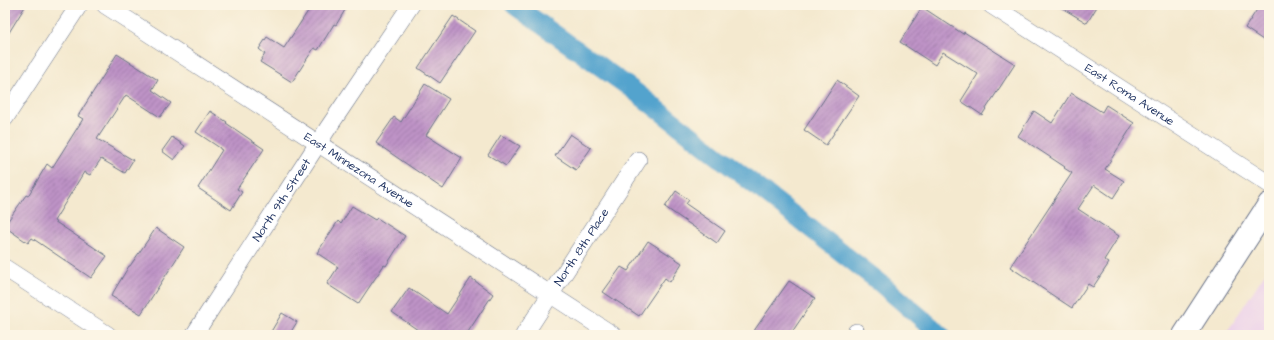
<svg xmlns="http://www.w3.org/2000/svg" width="1274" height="340" viewBox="0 0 1274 340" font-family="'Architects Daughter',sans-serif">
	<defs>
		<pattern id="building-hatch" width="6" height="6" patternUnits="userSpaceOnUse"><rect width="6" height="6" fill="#be93c6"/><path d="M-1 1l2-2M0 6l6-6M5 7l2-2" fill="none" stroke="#9a78a4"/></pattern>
	</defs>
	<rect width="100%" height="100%" fill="#fcf5e5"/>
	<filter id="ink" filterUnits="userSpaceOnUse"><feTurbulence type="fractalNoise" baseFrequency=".025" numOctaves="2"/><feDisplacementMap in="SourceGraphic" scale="8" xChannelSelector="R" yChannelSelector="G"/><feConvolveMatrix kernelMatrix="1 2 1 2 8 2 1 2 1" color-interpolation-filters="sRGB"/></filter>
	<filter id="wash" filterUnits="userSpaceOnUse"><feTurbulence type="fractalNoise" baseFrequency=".012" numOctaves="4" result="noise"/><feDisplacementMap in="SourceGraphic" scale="16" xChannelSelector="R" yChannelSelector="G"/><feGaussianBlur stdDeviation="0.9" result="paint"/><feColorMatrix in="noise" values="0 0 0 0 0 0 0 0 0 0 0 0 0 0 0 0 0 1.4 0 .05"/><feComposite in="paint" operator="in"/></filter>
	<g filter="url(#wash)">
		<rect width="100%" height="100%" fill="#f4e9cf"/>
		<path fill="#ecd1ea" d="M1269,267V335H1225Z"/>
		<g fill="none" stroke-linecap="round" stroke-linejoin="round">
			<path stroke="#52a3cd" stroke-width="19" d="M514,5L633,90L878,281L941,335"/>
		</g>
		<g id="blocks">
			<path fill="url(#building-hatch)" d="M5,5H26L5,39Z
				M312,5H348L336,25L334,24L318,50L314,48L292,82L260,62L265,54L259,49L267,37L284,48Z
				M1057,5H1098L1087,23Z
				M1260,5H1269V44L1245,28Z
				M922,7L963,34L964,32L1015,64L982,115L961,101L978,74L943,52L935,65L900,42Z
				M453,16L475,31L440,83L418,68Z
				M117,54L158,80L152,90L171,103L160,117L126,95L97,139L133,160L125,173L101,159L90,175L84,172L54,221L107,256L91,278L32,238L28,243L5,227V225L26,195L28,196L47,164L52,168L83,119L78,116Z
				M837,80L859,96L826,145L804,130Z
				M425,84L449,99L426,135L462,158L443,189L376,143L394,117L401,122Z
				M1071,93L1102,112L1106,105L1134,123L1105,169L1124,181L1113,198L1094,185L1078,209L1119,236L1104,260L1109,263L1093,287L1088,284L1072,308L1010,267L1072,173L1064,168L1065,167L1018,136L1034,111L1052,123Z
				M210,111L227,122L226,123L264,149L237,189L242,192L231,210L198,188L222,150L220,149V148L196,132Z
				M570,134L591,148L576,170L555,156Z
				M501,135L520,146L506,166L488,155Z
				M172,137L185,146L174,160L162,151Z
				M676,191L689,200L686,204L725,231L717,243L665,207Z
				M352,206L375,220L377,218L405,236L386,266L384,265L358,304L327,284L338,267L317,253L338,221L341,224Z
				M156,228L184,247L141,314L111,296L129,266H130Z
				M648,241L682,263L670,282L665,278L639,316L603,292L621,267L628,271Z
				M471,278L493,294L466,335H425L392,312L409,288L447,314Z
				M789,281L815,298L790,335H751Z
				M282,313L297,322L289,335H269Z"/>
		</g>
	</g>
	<g filter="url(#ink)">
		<use href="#blocks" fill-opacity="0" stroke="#677086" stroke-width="1"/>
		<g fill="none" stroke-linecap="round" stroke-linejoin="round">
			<defs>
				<g id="minor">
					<path id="s1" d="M105,5L613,335"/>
					<path id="s2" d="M991,5L1269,184"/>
					<path d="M5,118L79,5"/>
					<path d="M5,268L108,335"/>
					<path id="s3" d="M194,335L328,128L411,5"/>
					<path id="s4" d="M524,335L638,160"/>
					<path d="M854,335L856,332"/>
				</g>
				<path id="primary" d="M1184,335L1269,204"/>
			</defs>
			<use href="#minor" stroke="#677086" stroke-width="18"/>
			<use href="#primary" stroke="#677086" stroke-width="24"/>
			<use href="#minor" stroke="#fff" stroke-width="17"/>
			<use href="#primary" stroke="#fff" stroke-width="22"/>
		</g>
	</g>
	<g text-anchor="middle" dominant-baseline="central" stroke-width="4" stroke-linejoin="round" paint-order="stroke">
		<g font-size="12" fill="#1b2f5e" stroke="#fcf5e5">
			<text stroke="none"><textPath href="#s2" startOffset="165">East Roma Avenue</textPath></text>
			<text stroke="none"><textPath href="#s1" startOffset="303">East Minnezona Avenue</textPath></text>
			<text stroke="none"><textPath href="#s3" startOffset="161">North 9th Street</textPath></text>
			<text stroke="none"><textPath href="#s4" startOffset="105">North 8th Place</textPath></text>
		</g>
	</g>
	<rect width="1274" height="340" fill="none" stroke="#fcf5e5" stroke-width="20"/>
</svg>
